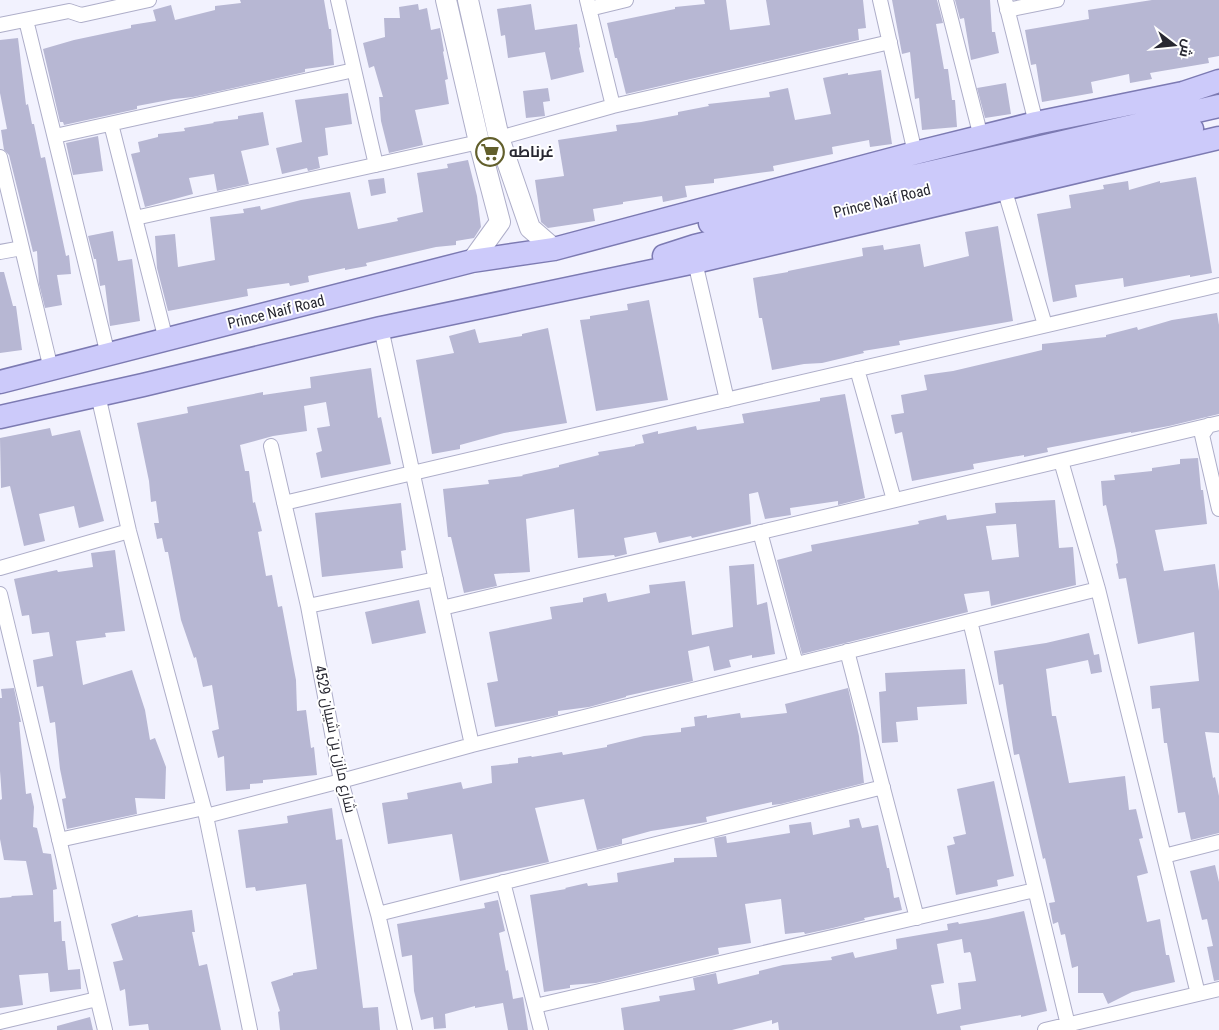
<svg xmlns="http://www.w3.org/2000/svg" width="1219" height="1030" viewBox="0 0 1219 1030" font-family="'Roboto Condensed',Cairo,sans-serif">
	<rect width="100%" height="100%" fill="#f2f2fe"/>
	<path fill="#b7b7d3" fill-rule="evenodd" d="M240,0H324L329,29H331L334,65L305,69V72L193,97L174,99L137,106V109L64,125L63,122H60L43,49L74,40L131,28V25L156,21L153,10L171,5L175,20L215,10V6L241,3Z
		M704,0H726L730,30L770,25L766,0H863L866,28L858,29L859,40L626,94L617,58H615L607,23L675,9V7L705,4Z
		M892,0H937L943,23L936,24L944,69H948L952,100H955L957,127L922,130L919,98L915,99L910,52L902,54Z
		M955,0H990L992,32H995L999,53L971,60L964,18L960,19Z
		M1152,0H1219V56L1208,58L1209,63L1150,73L1152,79L1130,83L1129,74L1091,82L1093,93L1042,102L1036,64L1031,65L1025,30L1089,19L1088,10Z
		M418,4L419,10L427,8L431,30L440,28L444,51L443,52L448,79L445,80L449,104L415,110L423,145L389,153L381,121L379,97H383L374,66L369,68L363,43L385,37L384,18H400L399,7Z
		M531,4L535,30L577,24L580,47L579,48L584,72L551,80L545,52L508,58L505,35L501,36L497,9Z
		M18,38L26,105L28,104L32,124H34L41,158L45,157L66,256L69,255L71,274L57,275L62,305L45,308L39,284L37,251L33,252L9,155L4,150L1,130L7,129L0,93V40Z
		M881,70L892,144L870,147L869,140L832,147L833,154L773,166L774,171L714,179V183L685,186L687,197L663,202L662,196L623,202V204L593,209L595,221L548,228L541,222L535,180L564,176L558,140L617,131L616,125L641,122L678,115V112L709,106L708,104L770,97L769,92L788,88L795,120L831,114L823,78L848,73V75Z
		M1006,83L1011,114L985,118L977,88Z
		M548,88L550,101L543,102L545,116L526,118L523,91Z
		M348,93L352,124L325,128L328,155L318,157L320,168L308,171L307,168L282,174L276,148L302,142L295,100Z
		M263,112L269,145L241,151L249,184L217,191L214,174L189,178L193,194L145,207L131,154L140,152L138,142L158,137V134L185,131L184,128L214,123L213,122L238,119V116Z
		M98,136L103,171L73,175L66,143Z
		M468,160L477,196L481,227L474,238L456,241V245L436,247L366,263L367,266L345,270V268L308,276L309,282L290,286L289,283L247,289L248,296L168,311L157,268L155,236L175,234L178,267L215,260L210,217L244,213L243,209L260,206L261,210L301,200L350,192L358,229L398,221L397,218L423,212L417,173L448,168L447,164Z
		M1196,177L1212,273L1190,277V275L1124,287L1123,278L1075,285L1077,297L1053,302L1037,214L1071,208L1069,195L1104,189L1103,185L1128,181L1129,190L1160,181V183Z
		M384,178L386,193L371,196L368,180Z
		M998,226L1013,321L899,341L900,345L863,351L864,353L822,363L804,364L772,370L762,318H759L753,278L788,272V271L863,256L862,248L883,245L884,250L920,244L924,267L969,256L965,232Z
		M113,231L118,261L132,259L140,321L110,326L105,285L100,286L96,259H94L88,236Z
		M0,272H4L13,306H16L22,350L0,353Z
		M649,300L668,400L596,411L580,320L590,319V316L628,310L627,304Z
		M1217,313L1219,325V414L1169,426L1131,433V432L1047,448L1048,452L1024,457V455L973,464L974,469L912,481L902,432L895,434L891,415L904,413L901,395L927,390L924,375L953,371L1042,350V344L1106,337V335L1137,327L1138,330L1172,320Z
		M548,328L567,423L504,433L460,445V449L432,454L416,360L454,353L449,336L475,329L479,343L522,336V334Z
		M371,368L378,418L381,417L391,464L321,478L316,453L322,451L317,428L330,426L326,402L304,406L307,431L273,436L240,445L245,471H249L253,503L255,502L262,531L258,532L266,576L272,575L278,607L282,606L296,680L297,711L306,710L311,748L314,747L317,775L263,780V783L250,784V789L226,791L224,756L218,758L212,731L219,729L212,685L203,687L196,657L194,658L181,620L168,552H165L162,538L157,539L154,523H159L156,501L151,502L149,481L137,423L188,413L187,407L263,392V395L311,388L310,377Z
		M845,394L865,498L838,505V501L790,508L791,515L765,519L758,492L749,494L751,524L692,538L691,536L659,543L656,532L624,538L627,554L615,557L614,555L578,558L574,509L526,519L530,572L494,574L497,586L464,593L451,537H448L443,489L489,484L488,480L523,476L522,475L559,467V465L599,455L598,452L635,446V445L644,443L642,435L658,431V434L696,426L697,430L744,423L742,414L820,401V398Z
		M50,428L52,436L80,430L104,521L79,528L74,506L39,514L45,541L24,546L10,486L1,488L0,438Z
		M1198,458L1201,490H1203L1207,524L1155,530L1164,571L1215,564L1219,591V733L1205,732L1213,778L1215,777L1219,796V833L1191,840L1185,812L1178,813L1167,743H1164L1160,708L1152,709L1150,686L1199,681L1194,632L1138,644L1126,578L1119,579L1116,564L1118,563L1116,550L1106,505L1103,506L1101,481L1115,480L1114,475L1152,471V468L1180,464V459Z
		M1055,500L1059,548L1073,547L1076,585L991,606L989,591L964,594L968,612L802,654L777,560L812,551L811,545L919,524L918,521L946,515L947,520L996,513L995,503ZM1016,524L1019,557L992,560L986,526Z
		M401,503L406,550L401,551L403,568L322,577L315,513Z
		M115,550L125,631L105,633L106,637L76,641L83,685L132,670L145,710L150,740L155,738L166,767L165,799L135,798L137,814L67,829L62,799L66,798L60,769L55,722L50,723L43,686L37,687L33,660L53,656L49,632L32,634L29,615L22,616L14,579L57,570L58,572L93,567L91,553Z
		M754,564L757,605L767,602L775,654L752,658V655L729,660L731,667L714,671L709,646L688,651L693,681L626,696V697L589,707L558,711V715L535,720L495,727L487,683L498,681L489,632L552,619L550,607L583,602V598L606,593L608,602L650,593L649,585L685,581L692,635L733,627L729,566Z
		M419,600L426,633L372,644L365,612Z
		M1089,633L1094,655L1099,654L1102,672L1091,674L1088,660L1046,669L1052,716H1056L1069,783L1125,776L1129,810L1136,809L1143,838L1139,839L1148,873L1137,876L1147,922L1160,919L1166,955H1169L1175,982L1132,992L1108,1004L1103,993H1078V966L1072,968L1065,934L1061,935L1058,922L1053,924L1049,903L1055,902L1045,858L1043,859L1019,754L1014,755L1003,684L999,685L994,651L1046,643Z
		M965,669L967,704L917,707L918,720L896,722L898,742L882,743L879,692L886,691L885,673Z
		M14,688L21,722H19L26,794L31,793L34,807L33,827L37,828L43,853L51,854L57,889L53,890L54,922L61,921L62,941H65L68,970L80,969L81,989L50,992L48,973L19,975L23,1005L0,1008V898L12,897L11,896L33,895L26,861L4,860L0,839V800L2,799L0,771V698H2L1,689Z
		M848,688L859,736L864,783L781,804L772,805V802L706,817L707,822L651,831L622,839V844L597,850L584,799L535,808L549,862L460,881L452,834L388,844L382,803L408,799L407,793L461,782L463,789L492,783L491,766L518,763V758L531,756L532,757L562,752L563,755L607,747V745L644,736L681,732V728L695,726L694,717L707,715V718L740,713L741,718L787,713L785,704Z
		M994,781L1014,876L997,880L998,886L956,895L947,846L955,844L953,837L966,834L957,789Z
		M332,808L336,840L342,839L363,1008L378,1007L380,1030H280L278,1012L280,1011L271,982L293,975V973L317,969L306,884L256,891L255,887L246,888L238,830L288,823L287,816Z
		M859,818L862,828L878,825L887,868H889L894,898L899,897L902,910L864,918L865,920L833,928L805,934L804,932L785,934L781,899L745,904L751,943L718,948L719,954L596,983L570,985V988L544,992L530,895L566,889L565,888L587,883L588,886L618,882L617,873L674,862V858L717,857L714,838L726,836L727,843L735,842L790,833L789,825L811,822L813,835L850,827L849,820Z
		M1215,865L1219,882V980L1214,981L1207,947L1213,946L1207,919L1202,920L1190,871Z
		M498,900L505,931L499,933L506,971L508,970L513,999L523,997L528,1030H508L503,1003L475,1008V1006L445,1014L446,1028L434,1029L433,1017L421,1020L414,991L412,955L402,957L397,924L485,908L484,903Z
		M192,910L195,932H192L199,966L207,964L221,1030H149L148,1024L129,1026L125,989L120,991L113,962L123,960L111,924L138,915V917Z
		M1024,911L1047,1011L1021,1017V1015L960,1026L961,1030H779L778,1022L772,1024V1020L732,1030H624L621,1008L660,1001L659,996L695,990L693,978L716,973L718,984L759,974V971L783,965L832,960L831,957L853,952L855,958L897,949L896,939L948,930L947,924L958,922L959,924L988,919ZM962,939L964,953L970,952L971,954L976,981L958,983L961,1009L937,1014L931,985L944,983L937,944Z
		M90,1017L93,1030H57V1026Z"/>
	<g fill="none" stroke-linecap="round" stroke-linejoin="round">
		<defs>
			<path id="street" d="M338,0L376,165
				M587,0L613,106
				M880,0L915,153
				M946,0L981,137
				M1005,0L1036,123
				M589,9L626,0
				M1007,10L1057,0
				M26,20L108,355
				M0,25L69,11L81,15L149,0
				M111,124L166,340
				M55,136L354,70
				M499,138L613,106L890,42
				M0,157L51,369
				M1004,188L1045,325
				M135,218L479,142
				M0,252L22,248
				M695,262L727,400
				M381,328L472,745
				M857,369L894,500
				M98,395L129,531L206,816L250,1030
				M1209,425L1202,435L1219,509
				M271,446L308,606L341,781L378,914L405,1030
				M1061,461L1098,589L1198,994
				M284,503L1219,285
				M760,532L796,664
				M0,568L129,531
				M0,594L105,1030
				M308,606L436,579
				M442,608L1219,423
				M970,621L1068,1025
				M847,651L917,918
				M206,816L341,781L472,745L1098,589
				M59,840L204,808
				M1164,856L1219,842
				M503,882L541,1030
				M378,914L883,787
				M535,1006L1035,890
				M0,1022L97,999
				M1045,1030L1219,989"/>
			<path id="secondary" d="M446,0L479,142L500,222L472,261
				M468,0L499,138L530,228L554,249"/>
			<path id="primary" d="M710,223L1219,106
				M664,256L695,246L1001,172L1192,129
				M0,382L472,261L554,249L915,153L1036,123L1183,93L1219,81
				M0,417L143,385L381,328L695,262L1219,138"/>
		</defs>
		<use href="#street" stroke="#aeaec9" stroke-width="16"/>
		<use href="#secondary" stroke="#aeaec9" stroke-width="22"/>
		<use href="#primary" stroke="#7c7ab2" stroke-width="25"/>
		<use href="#street" stroke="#fff" stroke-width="14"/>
		<use href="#secondary" stroke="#fff" stroke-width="20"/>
		<use href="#primary" stroke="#cccafa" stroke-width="22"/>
	</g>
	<defs>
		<symbol id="supermarket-ring" viewBox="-11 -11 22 22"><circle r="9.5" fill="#fff" stroke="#625f2c" stroke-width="1.5"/><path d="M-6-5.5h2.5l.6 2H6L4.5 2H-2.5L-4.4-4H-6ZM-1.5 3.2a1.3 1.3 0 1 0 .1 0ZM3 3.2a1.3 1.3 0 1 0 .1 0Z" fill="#625f2c"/></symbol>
	</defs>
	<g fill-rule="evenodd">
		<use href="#supermarket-ring" x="474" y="136" width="32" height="32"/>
	</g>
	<g text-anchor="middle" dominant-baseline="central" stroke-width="4" stroke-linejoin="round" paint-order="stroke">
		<g font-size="15" font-weight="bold" fill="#272731" stroke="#fff" text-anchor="start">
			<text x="509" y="152">غرناطه</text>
		</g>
		<g font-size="15" fill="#272731" stroke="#fff">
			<text transform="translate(882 201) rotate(-14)">Prince Naif Road</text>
			<text transform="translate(276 312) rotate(-14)">Prince Naif Road</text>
			<text transform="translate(335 739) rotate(78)">شارع مازن بن شيبان 4529</text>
		</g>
	</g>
	<g transform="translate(1174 45) rotate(106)" stroke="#ffffff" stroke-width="4" paint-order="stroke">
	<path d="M0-4L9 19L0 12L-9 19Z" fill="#272731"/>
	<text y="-8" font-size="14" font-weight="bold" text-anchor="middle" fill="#272731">ش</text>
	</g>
</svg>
